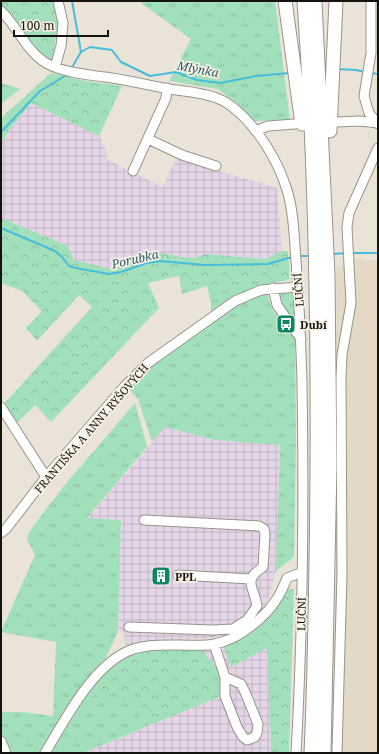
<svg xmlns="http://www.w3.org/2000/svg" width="379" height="754" viewBox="0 0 379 754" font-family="'Noto Serif',serif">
	<defs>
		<pattern id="industrial-grid" width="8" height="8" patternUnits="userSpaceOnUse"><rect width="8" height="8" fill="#e4d5e7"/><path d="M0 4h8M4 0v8" fill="none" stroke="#c3b6c5"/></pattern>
		<pattern id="grass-tufts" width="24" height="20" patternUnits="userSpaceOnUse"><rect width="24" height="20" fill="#a2e0bc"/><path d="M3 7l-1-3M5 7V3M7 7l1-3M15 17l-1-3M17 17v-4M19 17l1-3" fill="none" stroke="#8bbfa0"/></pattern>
		<pattern id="forest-crowns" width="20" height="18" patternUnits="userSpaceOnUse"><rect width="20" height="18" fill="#a2e0bc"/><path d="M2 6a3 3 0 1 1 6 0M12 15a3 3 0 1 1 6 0" fill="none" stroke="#8bbfa0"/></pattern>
	</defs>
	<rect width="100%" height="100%" fill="#eae4d8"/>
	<path fill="#e3d9c6" d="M354,258L377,261L378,258V753H332L338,465L336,267H340Z"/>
	<path fill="url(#industrial-grid)" d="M31,103L99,136L108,154L106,159L163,187L176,158L277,188L282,251L265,259L206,254L195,258L182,257L158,252L112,269L74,260L68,246L1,218V144L10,129Z
		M165,427L215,440L280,445L276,571L266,606L250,622L226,635L206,639L159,640L125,645L124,632L116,631L121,520L87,519Z
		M223,647L226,651L231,667L267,647L271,748L270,753H84L223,695L201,649Z"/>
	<path fill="url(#grass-tufts)" d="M141,1H275L290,120L254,121L237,103L218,89L169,81L191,39L141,3Z
		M1,83L20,89L1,104Z
		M290,291L294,297L296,317L293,319L281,304L279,297L283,292Z
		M267,293L273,311L295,337L296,439L294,557L276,571L280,445L215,440L165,427L152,442L138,399L128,388L153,362L219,315L245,301Z
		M135,403L147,447L87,518L121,520L118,631L106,658L93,671L78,691L42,753H8L1,733L2,716L1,712H23L53,716L56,642L1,632L35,555L27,539L29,532L63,487Z
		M126,691H142L144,700L140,717L148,726L83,753H50L82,701L105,694Z"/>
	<path fill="url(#forest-crowns)" d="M1,1H54L58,23L52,62C32,54 25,32 13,16C10,12 5,9 1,6Z
		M51,73L86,81L122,86L99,136L31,103L10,129L1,144V118Z
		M1,218L68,246L74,260L112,269L158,252L182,257L195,258L206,254L265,259L282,251H288L290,277L288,280L264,285L211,313V303L207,286L182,294L179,276L148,283L159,308L51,422L35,405L16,424L4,404L92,307L79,295L37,341L26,328L42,311L22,291L1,283Z
		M284,589H294L289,753H270L271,748L267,648L231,667L226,652L223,647C259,632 266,622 284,589Z
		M154,649H201L216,667L221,679L224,695L148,726L140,717L136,708L144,700L142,691C121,691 102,695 82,701C103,671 117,656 154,649Z"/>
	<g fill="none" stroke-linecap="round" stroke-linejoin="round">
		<path stroke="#47bcdb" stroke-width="2" d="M72,1L81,52
			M71,69L81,52L90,47L112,50L121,62L150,76L176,72L197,80L220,83L256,76L289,73
			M338,69L356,70L365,72
			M371,73L378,74
			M1,132L40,91L68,74
			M1,228L55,251L62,257L69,266L76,268L109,274L121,272L147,263L160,261L204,265L268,264L292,257
			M351,253H378
			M334,254L345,253
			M299,256H308"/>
		<defs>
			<path id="minor" d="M371,1V53L364,96L369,113L378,124
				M1,11C18,27 26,51 46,63C61,72 88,75 105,77C127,80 148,85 169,89C184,91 207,93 219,99C225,101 230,105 235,109C259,129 278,161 287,190C294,212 294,237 296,260C299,300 301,340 302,380C304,505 303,629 296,753
				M55,67L61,46L63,23L58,1
				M337,122L360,121L378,123
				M255,131L268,126L295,124
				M148,139L182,155L216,166
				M133,171L166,98L167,88
				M273,288L277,305L301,339
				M1,407L46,477
				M1,533L6,529L46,477L124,387L148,363L235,301L261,290L298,287
				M178,575L251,579
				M129,627L213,630L233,629L247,620L257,606C254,586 242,581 263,567L265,534L264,529L259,526L144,520
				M214,644L225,677V696L237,727L243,737L247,740L255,737L257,733L258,724L245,692L241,684L225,677
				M1,741L6,753
				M45,753C65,720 90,670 126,652C143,644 162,645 180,645C194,645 211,647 225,641C243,635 266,616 276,600C281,593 284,585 287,578L297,574L302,575
				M337,753L342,574L341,377L342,355L351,303L347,227L349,213L378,148"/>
			<path id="highway" d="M285,1L302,124
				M304,1C317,188 319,376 316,564C315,627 314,690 311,753
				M315,1L328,275L330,466L324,753
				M330,131L336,1"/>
		</defs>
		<use href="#minor" stroke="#999489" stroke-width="11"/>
		<use href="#highway" stroke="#999489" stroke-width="15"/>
		<use href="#minor" stroke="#fff" stroke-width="9"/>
		<use href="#highway" stroke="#fff" stroke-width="13"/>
	</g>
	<defs>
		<symbol id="bus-square" viewBox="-11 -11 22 22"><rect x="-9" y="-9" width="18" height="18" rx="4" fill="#0e8565" stroke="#f7f1e5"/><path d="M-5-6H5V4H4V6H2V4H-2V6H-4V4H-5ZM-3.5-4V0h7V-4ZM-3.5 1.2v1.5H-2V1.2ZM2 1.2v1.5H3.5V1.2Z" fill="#fff"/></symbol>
		<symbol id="building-square" viewBox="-11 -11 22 22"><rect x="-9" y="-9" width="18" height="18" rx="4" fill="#0e8565" stroke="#f7f1e5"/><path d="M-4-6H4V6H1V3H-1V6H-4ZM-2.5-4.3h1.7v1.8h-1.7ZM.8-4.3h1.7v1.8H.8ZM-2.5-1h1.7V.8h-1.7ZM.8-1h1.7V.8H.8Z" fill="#fff"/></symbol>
	</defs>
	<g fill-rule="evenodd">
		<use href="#bus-square" x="275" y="313" width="22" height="22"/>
		<use href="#building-square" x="150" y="565" width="22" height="22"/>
	</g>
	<g text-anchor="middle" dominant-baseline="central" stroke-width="3.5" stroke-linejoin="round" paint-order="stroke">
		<g font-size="11" fill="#15130f" stroke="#f7f1e5">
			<text transform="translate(298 290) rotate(-94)">LUČNÍ</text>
			<text transform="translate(91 428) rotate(-49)">FRANTIŠKA A ANNY RYŠOVÝCH</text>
			<text transform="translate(301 614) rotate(-89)">LUČNÍ</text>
		</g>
		<g font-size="11" font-weight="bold" fill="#15130f" stroke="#f7f1e5" text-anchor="start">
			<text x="300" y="324">Dubí</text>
			<text x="175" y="576">PPL</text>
		</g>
		<g font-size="12" font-style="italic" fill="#2c5c6a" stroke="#f7f1e5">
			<text transform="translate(198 69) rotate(11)">Mlýnka</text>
			<text transform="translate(135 259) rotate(-13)">Porubka</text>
		</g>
	</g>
	<rect width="379" height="754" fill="none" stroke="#15130f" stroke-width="4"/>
	<path d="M14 30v6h94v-6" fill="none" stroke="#15130f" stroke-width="2"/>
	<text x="20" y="30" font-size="12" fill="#15130f" stroke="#f7f1e5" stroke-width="3" paint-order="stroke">100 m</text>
</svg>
